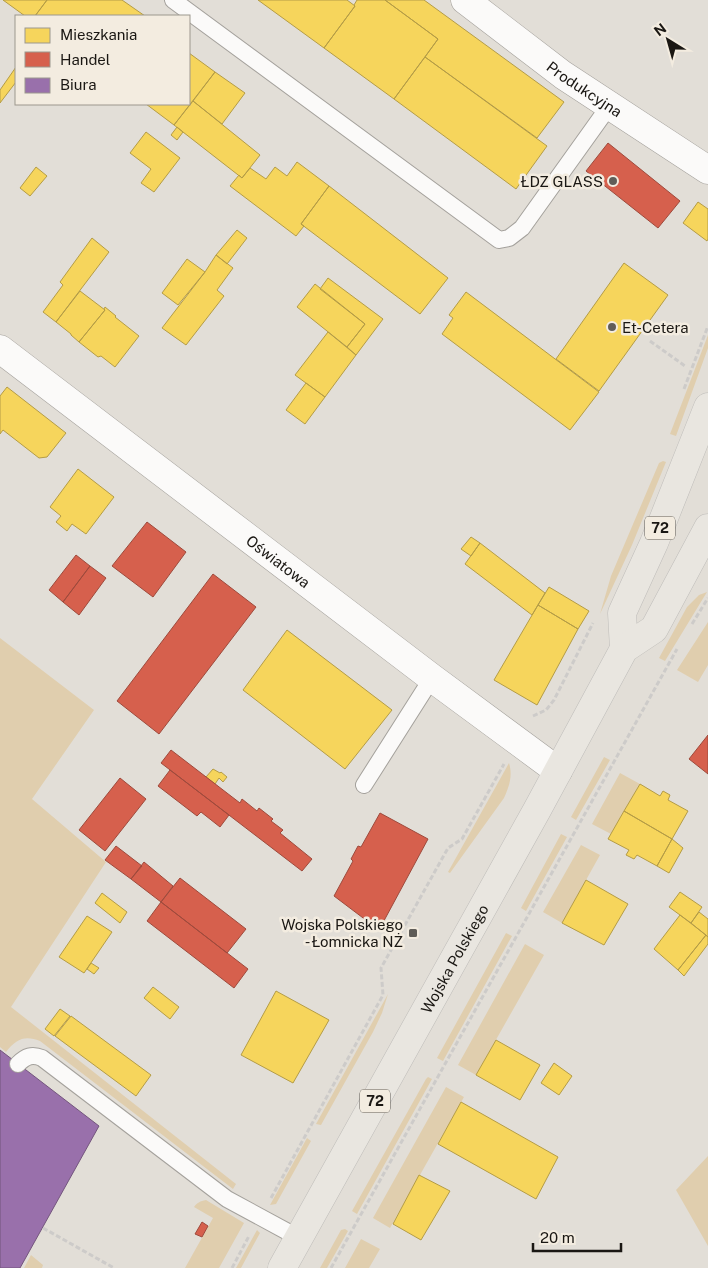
<svg xmlns="http://www.w3.org/2000/svg" width="708" height="1268" viewBox="0 0 708 1268" font-family="'Public Sans',sans-serif">
	<rect width="100%" height="100%" fill="#e2ded7"/>
	<path fill="#e0ceae" d="M708,335V348L676,436L670,434Z
		M663,461L666,462L632,545L600,614L611,576L659,463Z
		M707,592L665,661L659,658L687,607L699,595Z
		M708,622V665L698,682L677,670Z
		M0,638L94,710L32,799L106,862L11,1007L236,1184L233,1189L40,1041C25,1035 16,1039 6,1052L0,1047Z
		M604,757L610,760L576,820L571,817Z
		M509,763C513,776 509,787 504,798L450,873L448,872Z
		M620,773L640,784L611,834L592,824Z
		M561,834L567,837L526,911L521,908Z
		M581,845L600,855L562,923L543,912Z
		M506,933L512,936L443,1061L437,1058Z
		M525,944L544,955L476,1075L458,1065Z
		M388,994L382,1013L373,1032L321,1125L316,1124Z
		M428,1077L432,1079L357,1214L352,1211L426,1079Z
		M446,1087L464,1097L390,1228L373,1218Z
		M307,1138L311,1141L276,1204L270,1205Z
		M708,1156V1246L676,1190Z
		M206,1200L244,1223L219,1268H185L213,1218L194,1207C197,1203 200,1201 206,1200Z
		M345,1229L348,1231L327,1268H320L341,1230Z
		M257,1230L260,1233L241,1268H236Z
		M361,1239L380,1249L369,1268H345Z
		M31,1255L43,1265L42,1268H24Z"/>
	<path fill="#f6d55c" stroke="#b49c46" d="M3,0H47L35,16H25Z
		M47,0H122L145,16H35Z
		M258,0H347L355,6L324,48Z
		M357,0H385L438,39L394,99L324,48L355,6L354,5Z
		M385,0H424L564,102L537,138L425,57L438,39Z
		M189,53L215,72L174,125L146,104H189Z
		M425,57L547,146L516,189L394,99Z
		M16,67V82L0,103V90Z
		M215,72L245,93L222,124L193,101Z
		M193,101L260,155L242,178L174,125Z
		M177,127L183,132L177,140L171,135Z
		M146,132L180,158L154,192L141,183L151,169L130,153Z
		M297,162L329,186L301,224L304,226L296,236L230,186L239,175L242,178L250,168L266,179L275,167L287,176Z
		M36,167L47,176L30,196L20,188Z
		M329,186L448,278L420,314L301,224Z
		M698,202L708,209V239L707,241L683,223Z
		M237,230L247,238L227,264L216,255Z
		M92,238L109,252L56,322L43,312L63,285L60,282Z
		M216,255L233,268L217,290L224,296L186,345L162,328L205,272Z
		M187,259L205,272L178,305L162,293Z
		M624,263L668,295L599,391L556,359Z
		M328,278L383,319L356,355L347,347L365,324L320,289Z
		M315,284L365,324L347,347L297,307Z
		M80,291L105,310L79,342L71,335V334L56,322Z
		M466,292L599,392L570,430L442,334L453,318L449,315Z
		M105,307L116,316L115,317L139,336L115,367L101,356L98,357L79,342L105,310L104,309Z
		M328,332L356,355L325,397L295,375Z
		M306,383L325,397L305,424L286,410Z
		M7,387L66,433L47,457L39,458L3,430L0,434V396Z
		M78,469L114,497L86,534L72,524L67,531L56,522L61,516L50,507Z
		M471,537L480,543L471,556L461,549Z
		M480,543L545,593L532,615L465,564Z
		M549,587L589,611L578,629L538,605Z
		M538,605L578,629L537,705L494,680Z
		M287,630L392,710L345,769L243,690Z
		M213,769L220,773L221,772L227,777L223,782L219,778L215,784L206,777Z
		M640,784L660,796L663,791L670,795L668,800L688,811L672,839L624,811Z
		M624,811L672,839L657,866L637,855L634,859L626,855L629,850L608,839Z
		M672,839L683,848L669,873L657,866Z
		M586,880L628,904L604,945L562,923Z
		M680,892L702,907L691,923L669,907Z
		M102,893L127,912L120,923L95,903Z
		M699,912L708,919V937L691,923Z
		M680,915L706,935L678,970L654,949Z
		M87,916L112,932L84,973L59,957Z
		M706,935L708,937V944L684,976L678,970Z
		M91,963L99,968L94,974L87,969Z
		M153,987L179,1007L170,1019L144,998Z
		M276,991L329,1020L293,1083L241,1055Z
		M60,1009L70,1016L54,1036L45,1029Z
		M71,1016L151,1075L136,1096L55,1036Z
		M496,1040L540,1065L520,1100L476,1075Z
		M554,1063L572,1076L559,1095L541,1083Z
		M461,1102L558,1157L536,1199L438,1144Z
		M419,1175L450,1191L421,1240L393,1224Z"/>
	<path fill="#d6604d" stroke="#9e4a3c" d="M608,143L680,201L658,228L586,171Z
		M147,522L186,552L153,597L112,566Z
		M76,555L90,566L63,602L49,590Z
		M90,566L106,578L79,615L63,602Z
		M213,574L256,607L159,734L117,701Z
		M708,735V774L689,759Z
		M171,750L240,803L242,799L257,811L259,808L273,819L271,821L283,830L280,833L312,859L302,871L161,763Z
		M170,770L229,815L220,827L201,812L197,816L158,786Z
		M120,778L146,799L105,851L79,830Z
		M380,813L428,839L379,930L334,896L353,861L351,859L358,846L361,847Z
		M116,846L142,866L131,879L105,860Z
		M144,862L173,886L161,902L131,879Z
		M180,878L246,929L227,953L161,902Z
		M161,902L248,969L234,988L147,921Z
		M202,1222L208,1226L202,1237L195,1234Z"/>
	<path fill="#9970ab" stroke="#73557d" d="M0,1050L99,1126L20,1268H0Z"/>
	<g fill="none" stroke-linecap="round" stroke-linejoin="round">
		<defs>
			<path id="lane" d="M173,0L499,240L509,238L522,228L610,105
				M364,785L432,678
				M18,1064C26,1056 32,1054 42,1058L227,1199L299,1238"/>
			<g id="street">
				<path id="s1" d="M465,0L563,75L708,170"/>
				<path id="s2" d="M0,349L432,678L558,771"/>
			</g>
			<g id="primary">
				<path d="M624,649L622,613L654,543L708,407"/>
				<path id="s3" d="M282,1268L537,810L624,649L654,629L708,528"/>
			</g>
		</defs>
		<use href="#lane" stroke="#a4a19c" stroke-width="18"/>
		<use href="#street" stroke="#a4a19c" stroke-width="29"/>
		<use href="#primary" stroke="#bebcb9" stroke-width="29"/>
		<path stroke="#cdcbc9" stroke-width="3" stroke-dasharray="5 2.5" stroke-linecap="butt" d="M650,341L685,366
			M684,389L708,326
			M692,624L708,598
			M533,716L546,710L554,700L593,623
			M271,1198L383,995L381,968L448,848L462,839L504,764
			M43,1228L114,1268
			M232,1268L249,1236
			M331,1268L677,649"/>
		<use href="#lane" stroke="#fbfaf9" stroke-width="16"/>
		<use href="#street" stroke="#fbfaf9" stroke-width="28"/>
		<use href="#primary" stroke="#e9e6e0" stroke-width="28"/>
	</g>
	<g fill="#605d58" stroke="#f3ece0" stroke-width="2">
		<circle cx="613" cy="181" r="5"/>
		<circle cx="612" cy="327" r="5"/>
		<rect x="408" y="928" width="10" height="10" rx="2.5"/>
	</g>
	<g text-anchor="middle" dominant-baseline="central" stroke-width="5" stroke-linejoin="round" paint-order="stroke">
		<g fill="#f3ece0" stroke="#5b5750" stroke-width="1">
			<rect x="645" y="516.5" width="30" height="23" rx="4"/>
			<rect x="360" y="1089.5" width="30" height="23" rx="4"/>
		</g>
		<g font-size="14" font-weight="bold" fill="#1a1713">
			<text x="660" y="528">72</text>
			<text x="375" y="1101">72</text>
		</g>
		<g font-size="15" fill="#1a1713" stroke="#f3ece0">
			<text stroke="none"><textPath href="#s1" startOffset="149">Produkcyjna</textPath></text>
			<text stroke="none"><textPath href="#s2" startOffset="350">Oświatowa</textPath></text>
			<text stroke="none"><textPath href="#s3" startOffset="354">Wojska Polskiego</textPath></text>
		</g>
		<g font-size="15" fill="#1a1713" stroke="#f3ece0" text-anchor="end">
			<text x="603" y="181">ŁDZ GLASS</text>
			<text x="622" y="327" text-anchor="start">Et-Cetera</text>
			<text x="403" y="924">Wojska Polskiego<tspan x="403" dy="17">- Łomnicka NŻ</tspan></text>
		</g>
	</g>
	<rect x="15" y="15" width="175" height="90" fill="#f3ece0" stroke="#9c978e"/>
	<rect x="25" y="28" width="25" height="15" fill="#f6d55c" stroke="#9c978e"/>
	<text x="60" y="40" font-size="15" fill="#1a1713">Mieszkania</text>
	<rect x="25" y="52" width="25" height="15" fill="#d6604d" stroke="#9c978e"/>
	<text x="60" y="65" font-size="15" fill="#1a1713">Handel</text>
	<rect x="25" y="78" width="25" height="15" fill="#9970ab" stroke="#9c978e"/>
	<text x="60" y="90" font-size="15" fill="#1a1713">Biura</text>
	<g transform="translate(668 40) rotate(323)" stroke="#f3ece0" stroke-width="4" paint-order="stroke">
	<path d="M0-4L9 19L0 12L-9 19Z" fill="#1a1713"/>
	<text y="-8" font-size="14" font-weight="bold" text-anchor="middle" fill="#1a1713">N</text>
	</g>
	<path d="M533 1243v8h88v-8" fill="none" stroke="#1a1713" stroke-width="2.5"/>
	<text x="540" y="1243" font-size="15" fill="#1a1713" stroke="#f3ece0" stroke-width="4" paint-order="stroke">20 m</text>
</svg>
